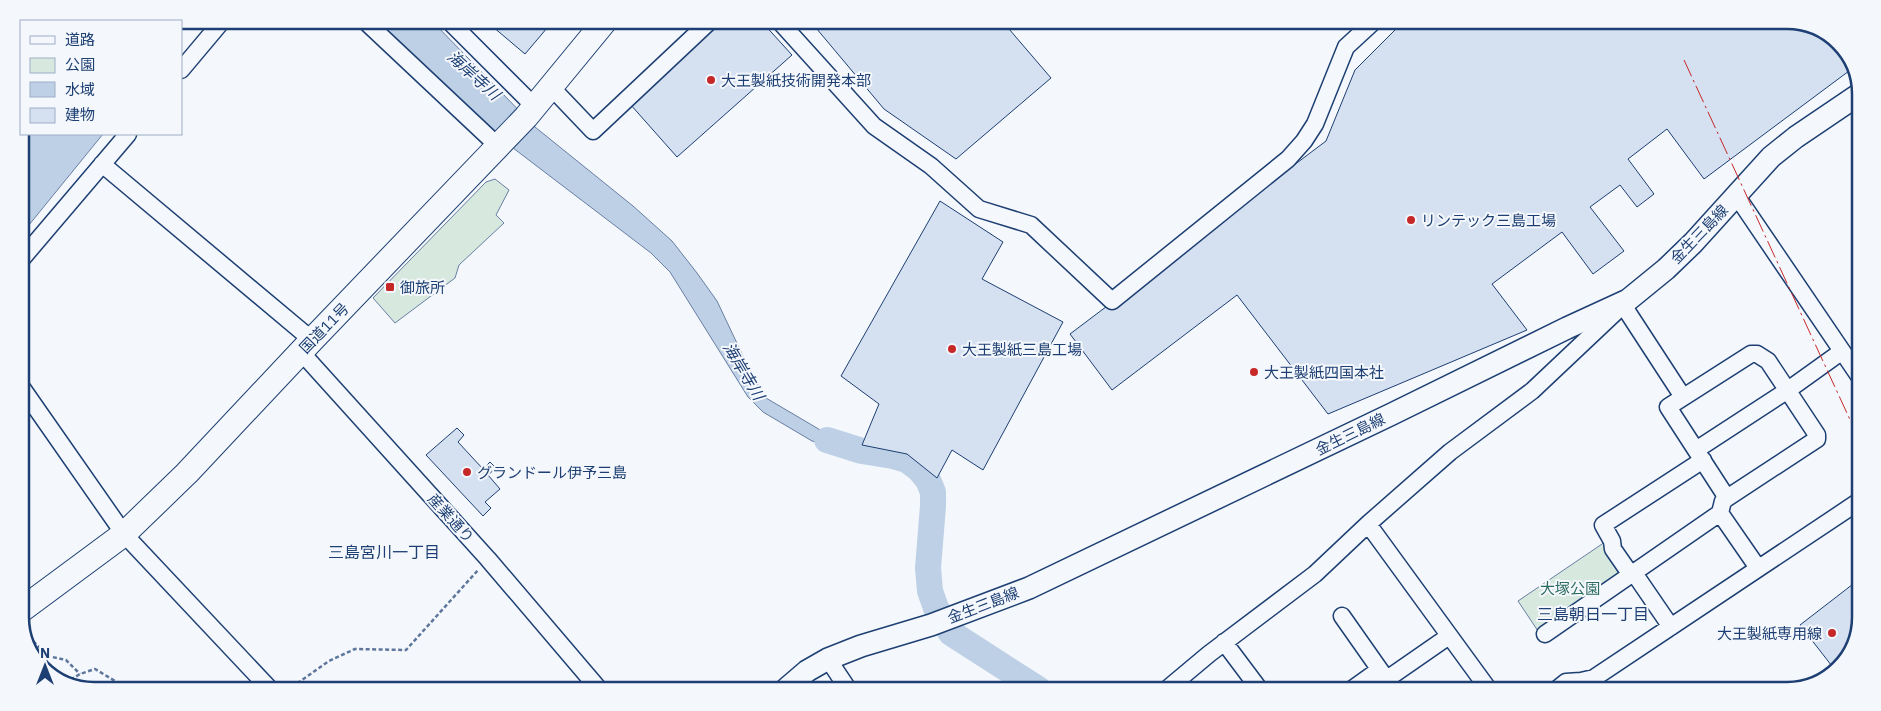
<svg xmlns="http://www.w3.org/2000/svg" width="1881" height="711" viewBox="0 0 1881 711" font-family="'IBM Plex Sans','Noto Sans JP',sans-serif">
	<rect width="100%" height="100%" fill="#f4f7fb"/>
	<path fill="#d7e8df" stroke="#687fa3" d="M495,179L509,190L496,215L504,223L459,265L455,278L395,323L373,298L486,182Z
		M1605,542L1622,575L1538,631L1518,601Z"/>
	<path fill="#bed0e5" stroke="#687fa3" d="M374,21H432L535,127L633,206L672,241L697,273L717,301L752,375L766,398L822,431L862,440V451L860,453L812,441L763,412L748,397L670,272L651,253L492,132Z
		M21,87V134H103L20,236Z"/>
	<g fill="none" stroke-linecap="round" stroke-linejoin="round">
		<path stroke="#bed0e5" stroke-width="26" d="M827,440L862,451L893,456L907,460L919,469L928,480L933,492V506L928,568L930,591L936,608L951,633L1038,689"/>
	</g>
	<path fill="#d5e0f0" stroke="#1d3f73" d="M486,21H553L525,54Z
		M723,21L762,22L792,55L677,157L630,104Z
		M811,22H1003L1051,78L956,159L884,109Z
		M1402,23L1811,24L1846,49L1853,68L1704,179L1667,129L1628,159L1654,194L1637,207L1620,185L1590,207L1624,251L1593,274L1562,232L1492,284L1527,330L1328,414L1237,295L1112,390L1070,334L1326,141L1355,70Z
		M940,201L1003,242L982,279L1063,322L983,470L952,450L937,478L907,454L862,445L879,404L841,376Z
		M457,428L464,435L458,442L483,469L490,462L496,468L488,475L500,489L485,502L491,508L483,516L426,455Z
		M1857,581V641L1835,670L1800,625Z"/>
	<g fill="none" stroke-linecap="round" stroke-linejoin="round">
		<defs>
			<path id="minor" d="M365,21L499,147
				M449,21L535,107
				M780,22L874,126L931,166L979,209L1031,225L1112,301L1288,159L1304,141L1315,124L1346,47L1372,23
				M181,70L223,20
				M552,88L593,131L710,21
				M102,164L312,340
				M1736,195L1859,376
				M20,261L128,134
				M1623,305L1683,397
				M301,352L488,559L598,688
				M20,385L124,534L268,687
				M1696,450L1788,390L1841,352
				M1720,513L1758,568
				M1368,524L1489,690
				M1634,573L1671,627
				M1631,575L1613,549L1612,541L1603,525L1703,460
				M1342,616L1394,690
				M1545,634L1720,513L1723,501L1727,498L1817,439V435L1768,361L1757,354H1751L1668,407L1727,498
				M1224,642L1260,690
				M828,659L848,689
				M1387,679L1449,636
				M1166,690L1209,654L1315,574L1368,524L1450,452L1532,391L1621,307
				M1351,690L1379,670
				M1556,690L1566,682L1581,681L1594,678L1858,502"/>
			<path id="major" d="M786,689L807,671L828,659L861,646L931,625L1029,588L1392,414L1567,328L1628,300L1666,269L1693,243L1771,157L1796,137L1861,93"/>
			<path id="highway" d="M20,611L124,534L187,473L312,340L526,117L605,21"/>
		</defs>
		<use href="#minor" stroke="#1d3f73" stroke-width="19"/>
		<use href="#major" stroke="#1d3f73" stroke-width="24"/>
		<use href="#highway" stroke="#1d3f73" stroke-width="26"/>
		<path stroke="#5e769c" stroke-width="2.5" stroke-dasharray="4 2.5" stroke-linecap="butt" d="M24,632L48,656L66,660L80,674
			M65,683L80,674L95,669L125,687
			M292,687L329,661L355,649L406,650L479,569"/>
		<use href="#minor" stroke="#f4f7fb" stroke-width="16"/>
		<use href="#major" stroke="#f4f7fb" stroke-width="21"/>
		<use href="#highway" stroke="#f4f7fb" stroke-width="24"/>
		<path stroke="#c62828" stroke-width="1" stroke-dasharray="18 4 2.5 4" stroke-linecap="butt" d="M1684,60L1858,437"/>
	</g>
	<g fill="#c62828" stroke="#f4f7fb" stroke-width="2">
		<circle cx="711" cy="80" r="5"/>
		<circle cx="1411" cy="220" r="5"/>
		<rect x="385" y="282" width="10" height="10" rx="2.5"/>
		<circle cx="952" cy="349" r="5"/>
		<circle cx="1254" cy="372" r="5"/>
		<circle cx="467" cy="472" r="5"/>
		<circle cx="1832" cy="633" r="5"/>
	</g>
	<g text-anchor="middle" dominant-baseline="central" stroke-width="4" stroke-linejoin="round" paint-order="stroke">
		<g font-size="15" fill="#1d3f73" stroke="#f4f7fb" text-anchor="start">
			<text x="721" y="80">大王製紙技術開発本部</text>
			<text x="1421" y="220">リンテック三島工場</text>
			<text x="400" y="287">御旅所</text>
			<text x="962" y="349">大王製紙三島工場</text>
			<text x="1264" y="372">大王製紙四国本社</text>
			<text x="477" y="472">グランドール伊予三島</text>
			<text x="1822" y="633" text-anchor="end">大王製紙専用線</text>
		</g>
		<g font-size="15" fill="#1d3f73" stroke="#f4f7fb">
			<text transform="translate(1699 234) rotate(-46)">金生三島線</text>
			<text transform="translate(324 328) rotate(-46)">国道11号</text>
			<text transform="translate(1350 434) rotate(-26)">金生三島線</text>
			<text transform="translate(451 518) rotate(48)">産業通り</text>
			<text transform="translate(983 605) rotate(-21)">金生三島線</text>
		</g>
		<g font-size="15" fill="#2c6c60" stroke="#f4f7fb">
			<text x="1570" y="588">大塚公園</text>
		</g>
		<g font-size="16" font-style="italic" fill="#1d3f73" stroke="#f4f7fb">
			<text transform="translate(474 75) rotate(42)">海岸寺川</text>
			<text transform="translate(744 371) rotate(59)">海岸寺川</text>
		</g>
		<g font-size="16" fill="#1d3f73" stroke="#f4f7fb">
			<text x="384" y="552">三島宮川一丁目</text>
			<text x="1593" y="614">三島朝日一丁目</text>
		</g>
	</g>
	<path d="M0 0H1881V711H0ZM94 29H1787A65 65 0 0 1 1852 94V617A65 65 0 0 1 1787 682H94A65 65 0 0 1 29 617V94A65 65 0 0 1 94 29Z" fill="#f4f7fb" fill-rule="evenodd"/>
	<path fill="none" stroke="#1d3f73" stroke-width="2.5" d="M94 29H1787A65 65 0 0 1 1852 94V617A65 65 0 0 1 1787 682H94A65 65 0 0 1 29 617V94A65 65 0 0 1 94 29Z"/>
	<rect x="20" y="20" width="162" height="115" fill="#f4f7fb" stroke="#9eadc5"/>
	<rect x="30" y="36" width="25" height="8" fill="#f4f7fb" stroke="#9eadc5"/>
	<text x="65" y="45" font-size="15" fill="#1d3f73">道路</text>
	<rect x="30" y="58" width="25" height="15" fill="#d7e8df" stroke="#9eadc5"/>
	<text x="65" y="70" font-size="15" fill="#1d3f73">公園</text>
	<rect x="30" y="82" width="25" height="15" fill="#bed0e5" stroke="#9eadc5"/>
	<text x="65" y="95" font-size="15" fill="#1d3f73">水域</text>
	<rect x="30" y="108" width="25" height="15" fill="#d5e0f0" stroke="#9eadc5"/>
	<text x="65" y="120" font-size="15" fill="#1d3f73">建物</text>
	<g transform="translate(45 666)" stroke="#f4f7fb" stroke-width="4" paint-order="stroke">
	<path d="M0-4L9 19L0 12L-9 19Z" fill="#1d3f73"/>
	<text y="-8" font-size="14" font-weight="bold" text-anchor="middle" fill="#1d3f73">N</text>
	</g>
</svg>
